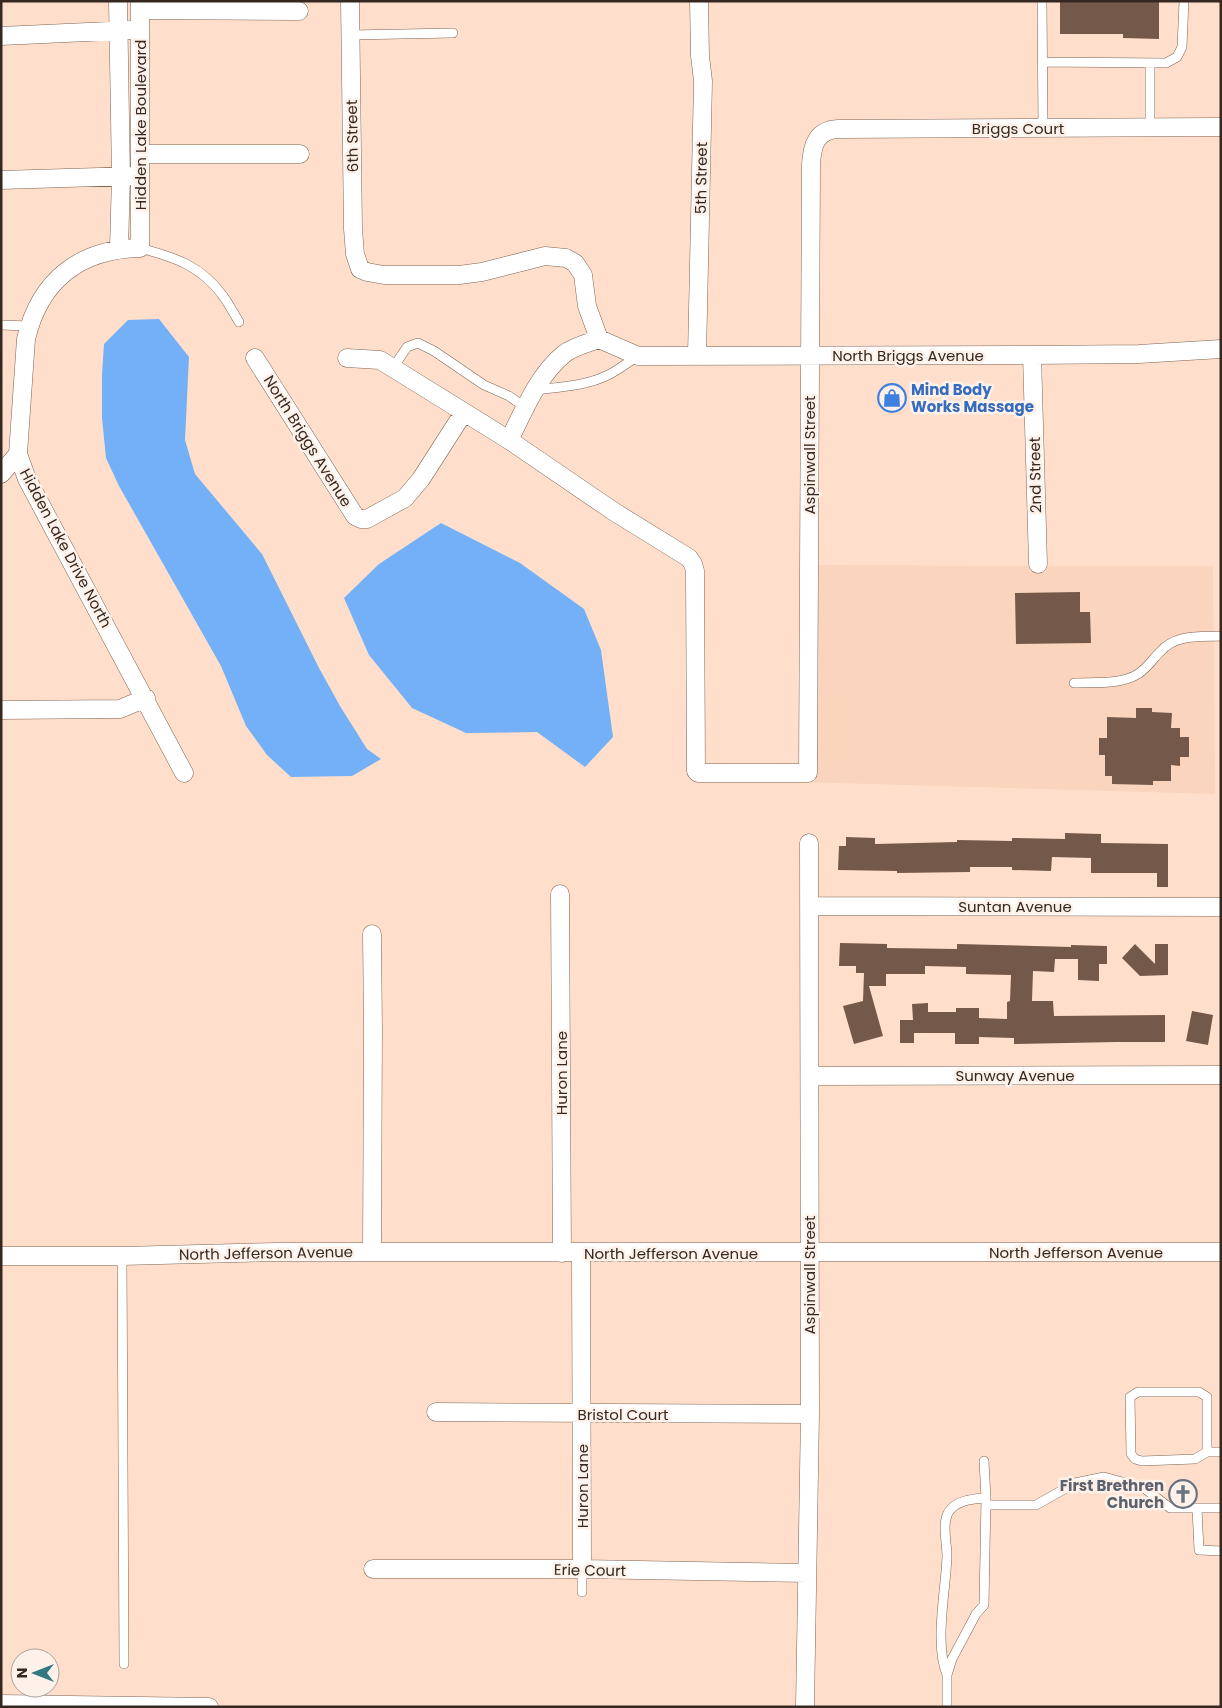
<svg xmlns="http://www.w3.org/2000/svg" width="1222" height="1708" viewBox="0 0 1222 1708" font-family="Poppins,sans-serif">
	<rect width="100%" height="100%" fill="#ffdfcc"/>
	<path fill="#fad4bc" d="M817,565L1029,566V572H1046V566H1213L1215,794L801,782L816,780Z"/>
	<path fill="#73b0f7" d="M159,319L189,357L185,440L195,474L262,554L319,668L340,706L367,749L381,759L352,776L291,777L267,755L246,726L221,666L119,486L106,458L102,418V374L104,344L128,320Z
		M441,523L520,563L584,609L601,650L613,737L585,767L537,732L466,733L412,708L369,655L344,598L379,564Z"/>
	<path fill="#74584a" d="M1060,1H1159V39L1123,38V34H1060Z
		M1080,592V612H1090L1091,643L1016,644L1015,593Z
		M1136,708H1152V712L1172,713L1171,728H1180V737H1189V757H1180V766L1171,765V781H1153V785L1112,784V776H1105V755H1099V738H1107V717L1136,718Z
		M1065,833L1101,834V843L1168,844V887H1157V873H1091V858L1052,857L1051,871L1012,870V867H970V872L897,873V871L838,870L839,846H846V837L875,838V844L957,842V840L1012,841V838L1065,839Z
		M840,943L887,944V948L957,949V944L1071,947V945L1107,946V964H1099V981L1078,980V959H1055L1054,972L1033,971L1032,1001H1053L1054,1016L1165,1015V1042H1117L1014,1044V1038L979,1037V1044H955V1033H914V1043H900V1020H913L912,1004L928,1003V1012H956V1008H979V1018L1007,1019V1002L1010,1001L1011,975L966,974V967L925,966V974H886V986H869L883,1036L854,1044L843,1006L863,1001L864,973H856V966H839Z
		M1135,944L1155,964V944H1168V975L1140,976L1122,958Z
		M1192,1011L1213,1015L1208,1045L1186,1041Z"/>
	<g fill="none" stroke-linecap="round" stroke-linejoin="round">
		<defs>
			<path id="service" d="M1042,1L1043,128
				M351,35L453,33
				M1042,62L1166,63L1177,57L1182,47L1184,1
				M1150,127V64
				M140,248C174,257 202,266 223,296C229,304 234,314 239,322
				M1,325L29,326
				M393,368L407,347L418,343L434,351L484,385L509,396L526,408
				M535,390C560,387 586,386 608,375C619,370 628,362 638,356
				M1074,683C1095,682 1120,685 1138,674C1147,668 1153,659 1160,652C1175,634 1199,637 1221,636
				M122,1256L124,1664
				M1207,1452V1397L1199,1392H1138L1130,1397L1131,1454L1135,1459L1142,1461L1195,1459L1207,1452H1221
				M984,1461L986,1498
				M986,1505H1036L1075,1483L1104,1477L1144,1488L1170,1508H1221
				M1197,1508L1199,1550L1221,1551
				M582,1569V1592
				M947,1675C934,1643 946,1590 947,1556C947,1543 942,1525 948,1513C955,1500 973,1499 986,1498L984,1605L976,1614L952,1659L947,1675V1707"/>
			<path id="minor" d="M118,1L121,177L119,248
				M140,1V248C80,249 40,280 26,339L18,454L27,479L184,773
				M350,1L353,229L355,254L360,269L367,272L384,275H459L482,272L545,256L566,258L575,263L583,275L587,306L599,339
				M140,10L299,11
				M1,36L131,30
				M140,154H300
				M1,180L132,176
				M1032,355L1038,564
				M697,356L703,81L700,56L699,1
				M255,358L355,516L361,519H367L405,498L421,479L464,412
				M347,358L380,360L509,440L613,511L689,558L693,564L695,571L696,771L698,773H808L811,165C812,146 816,130 838,129L1221,127
				M509,440C524,411 538,375 564,354C573,347 588,343 599,339L638,356L1032,355L1139,354L1221,349
				M1,474L18,454
				M1,710L120,709L146,698
				M560,894L562,1253
				M809,906L1221,907
				M810,1076L1221,1075
				M372,1252L373,1030L372,934
				M581,1253L582,1569
				M1,1256H122L277,1252H1221
				M436,1412L810,1414
				M373,1569H582L807,1573
				M1,1704L209,1707
				M805,1707L810,1414L809,843"/>
		</defs>
		<use href="#service" stroke="#7e6352" stroke-width="10"/>
		<use href="#minor" stroke="#7e6352" stroke-width="19"/>
		<use href="#service" stroke="#fff" stroke-width="9"/>
		<use href="#minor" stroke="#fff" stroke-width="18"/>
	</g>
	<defs>
		<symbol id="shop-ring" viewBox="-11 -11 22 22"><circle r="9.5" fill="#fef1e9" stroke="#3f7fe0" stroke-width="1.5"/><path d="M-5-2.5h2.3a2.7 3.5 0 0 1 5.4 0H5L5.5 6h-11ZM-1.5-2.5h3a1.5 2.3 0 0 0-3 0Z" fill="#3f7fe0"/></symbol>
		<symbol id="church-ring" viewBox="-11 -11 22 22"><circle r="9.5" fill="#fef1e9" stroke="#6b7280" stroke-width="1.5"/><path d="M-1.2-6h2.4v3.5h3.3v2.4h-3.3V6h-2.4V-.1h-3.3v-2.4h3.3Z" fill="#6b7280"/></symbol>
	</defs>
	<g fill-rule="evenodd">
		<use href="#shop-ring" x="876" y="382" width="32" height="32"/>
		<use href="#church-ring" x="1167" y="1478" width="32" height="32"/>
	</g>
	<g text-anchor="middle" dominant-baseline="central" stroke-width="5" stroke-linejoin="round" paint-order="stroke">
		<g font-size="15" fill="#342821" stroke="#fef1e9">
			<text transform="translate(140 125) rotate(-90)">Hidden Lake Boulevard</text>
			<text x="1018" y="128">Briggs Court</text>
			<text transform="translate(352 136) rotate(-91)">6th Street</text>
			<text transform="translate(701 178) rotate(-89)">5th Street</text>
			<text x="908" y="355">North Briggs Avenue</text>
			<text transform="translate(308 441) rotate(58)">North Briggs Avenue</text>
			<text transform="translate(809 455) rotate(-90)">Aspinwall Street</text>
			<text transform="translate(1035 475) rotate(-91)">2nd Street</text>
			<text transform="translate(66 548) rotate(62)">Hidden Lake Drive North</text>
			<text x="1015" y="906">Suntan Avenue</text>
			<text transform="translate(561 1073) rotate(-90)">Huron Lane</text>
			<text x="1015" y="1075">Sunway Avenue</text>
			<text x="1076" y="1252">North Jefferson Avenue</text>
			<text transform="translate(266 1253) rotate(-1)">North Jefferson Avenue</text>
			<text x="671" y="1253">North Jefferson Avenue</text>
			<text transform="translate(809 1275) rotate(-90)">Aspinwall Street</text>
			<text x="623" y="1414">Bristol Court</text>
			<text transform="translate(582 1486) rotate(-90)">Huron Lane</text>
			<text transform="translate(590 1570) rotate(1)">Erie Court</text>
		</g>
		<g font-size="15" font-weight="bold" fill="#366cbe" stroke="#fef1e9" text-anchor="start">
			<text x="911" y="389">Mind Body<tspan x="911" dy="17">Works Massage</tspan></text>
		</g>
		<g font-size="15" font-weight="bold" fill="#5b616d" stroke="#fef1e9" text-anchor="end">
			<text x="1164" y="1485">First Brethren<tspan x="1164" dy="17">Church</tspan></text>
		</g>
	</g>
	<rect width="1222" height="1708" fill="none" stroke="#342821" stroke-width="5"/>
	<g transform="translate(35 1673) rotate(270)"><circle r="24" fill="#fef1e9" stroke="#ada199"/>
	<path d="M0-4L9 19L0 12L-9 19Z" fill="#317883"/>
	<text y="-8" font-size="14" font-weight="bold" text-anchor="middle" fill="#342821">N</text>
	</g>
</svg>
